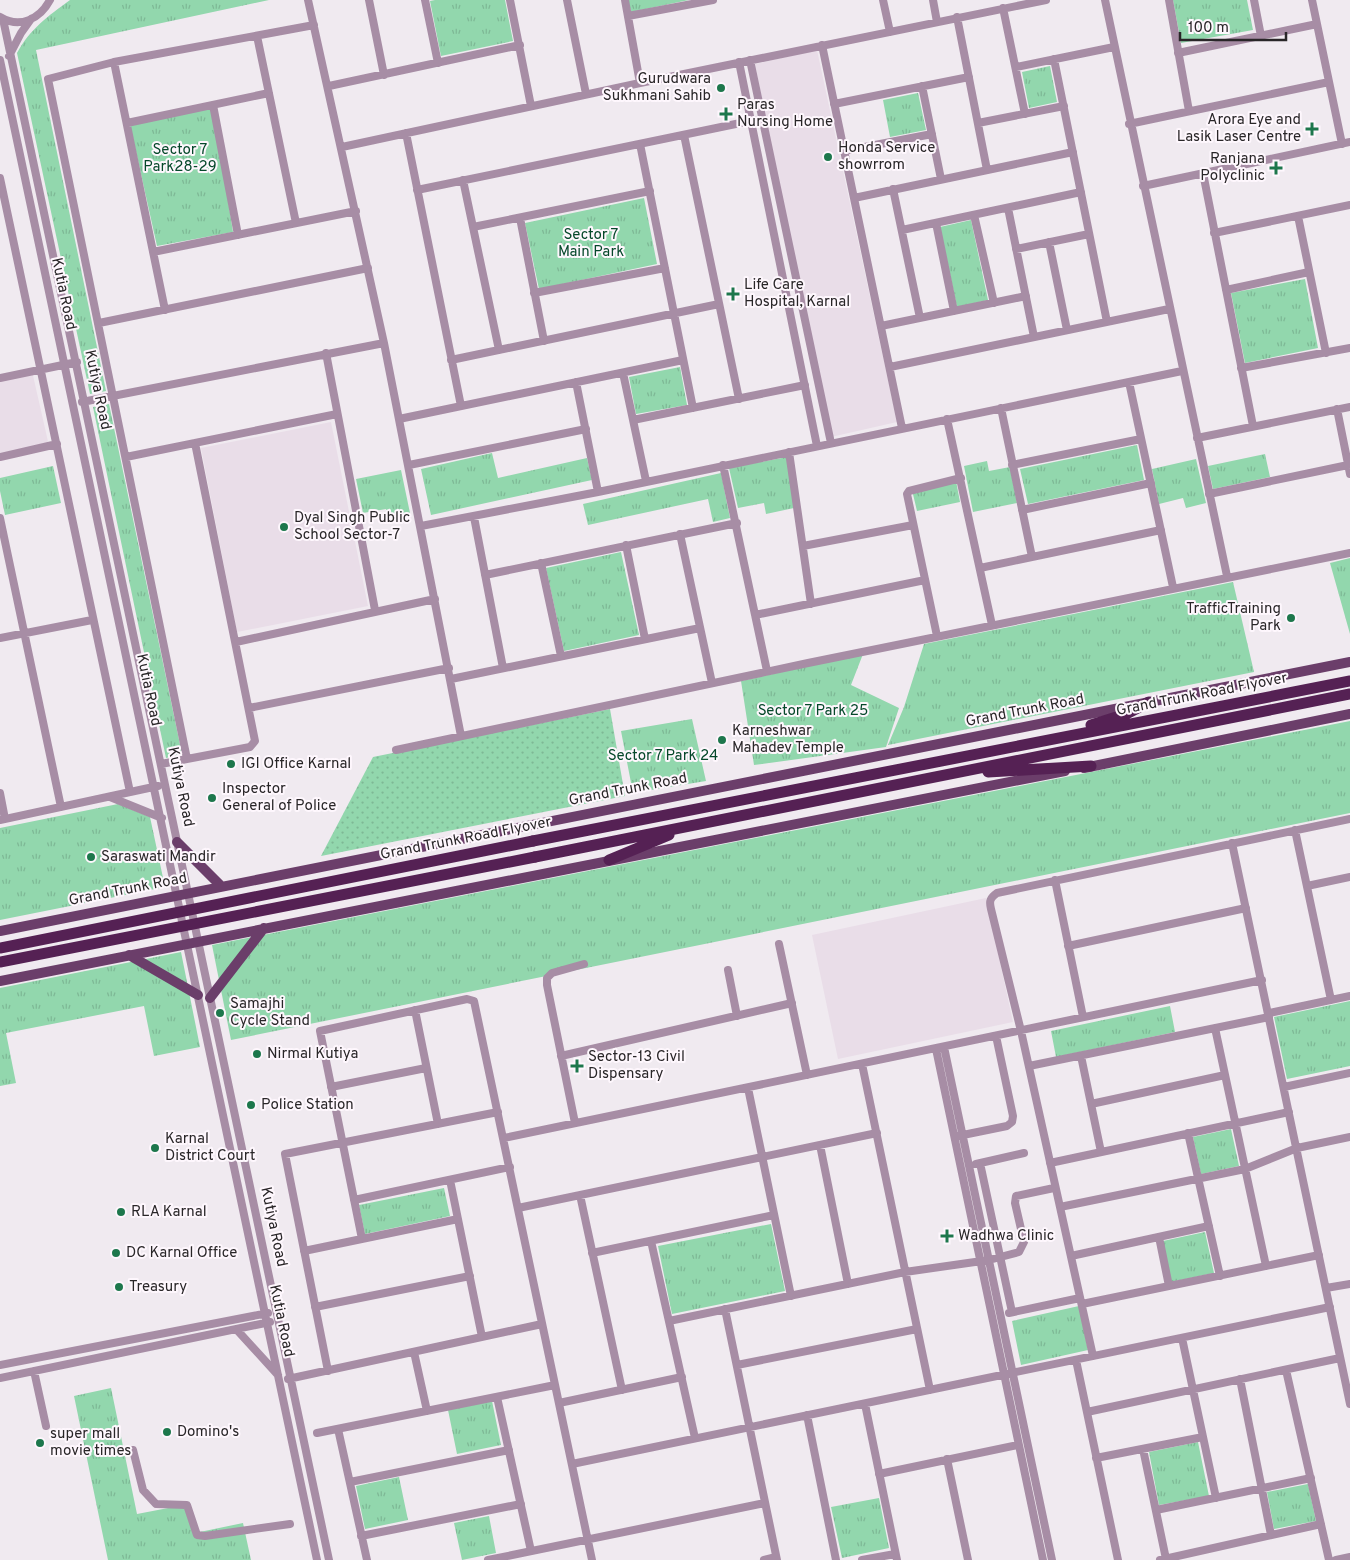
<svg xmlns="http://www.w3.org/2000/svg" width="1350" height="1560" viewBox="0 0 1350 1560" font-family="Overpass,sans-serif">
	<defs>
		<pattern id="grass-dots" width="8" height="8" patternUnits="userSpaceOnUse" patternTransform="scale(1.25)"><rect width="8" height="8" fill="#92d7ad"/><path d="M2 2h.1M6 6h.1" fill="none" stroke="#7eb895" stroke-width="1.8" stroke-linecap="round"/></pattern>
		<pattern id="park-tufts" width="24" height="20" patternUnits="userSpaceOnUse" patternTransform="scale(1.25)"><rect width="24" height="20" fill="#92d7ad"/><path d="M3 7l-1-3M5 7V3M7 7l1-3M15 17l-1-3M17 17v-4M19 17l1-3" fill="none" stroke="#7eb895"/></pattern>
	</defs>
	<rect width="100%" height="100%" fill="#f0eaf0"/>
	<path fill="#e9dde8" d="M817,50L897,422L831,437L755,64Z
		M32,371L49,446L0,456V379Z
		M331,422L368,606L237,632L201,448Z
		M986,898L1013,1022L838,1059L812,935Z"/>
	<path fill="url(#grass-dots)" d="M610,709L625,796L321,856L373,757Z"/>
	<path fill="url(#park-tufts)" d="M70,0H269L36,50L106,391L90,394L17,53C30,29 48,16 70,0Z
		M435,0H505L513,41L441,56L430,1Z
		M628,0H689L631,12Z
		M1173,0H1247L1253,30L1181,43Z
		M1050,66L1057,102L1029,108L1022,72Z
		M918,93L926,130L890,137L883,100Z
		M213,105L233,232L157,246L129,120Z
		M644,198L657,264L539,289L525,223Z
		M971,220L988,300L957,307L940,227Z
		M1305,279L1318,348L1245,363L1231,293Z
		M680,367L687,405L636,414L629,377Z
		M109,404L182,754L166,758L93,407Z
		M1137,445L1144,480L1028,504L1020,469Z
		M492,453L498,478L587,458L592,480L431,515L421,469Z
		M1265,454L1270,477L1213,489L1208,466Z
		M787,457L794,508L766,514L764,503L738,508L729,468Z
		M1196,459L1206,503L1186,508L1183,498L1159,504L1152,469Z
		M987,461L989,471L1010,467L1017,503L973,512L964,466Z
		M53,466L61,503L5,515L0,491V478Z
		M401,470L410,513L388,518L386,509L363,513L356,479Z
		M721,473L730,518L713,522L708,499L588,525L583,504Z
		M956,481L960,502L917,511L912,490Z
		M621,552L639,635L564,651L546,568Z
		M1350,558V634L1330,563Z
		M1233,582L1254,672L888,745L904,707L924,644Z
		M863,654L851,685L899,708L886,747L754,765L741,681Z
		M692,719L706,781L633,793L621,731Z
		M1350,721V813L231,1040L212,945Z
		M118,804L150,817L165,887L0,920V828Z
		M181,952L200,1047L154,1056L144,1006L6,1033L16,1083L0,1086V988Z
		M1350,1001V1066L1287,1079L1274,1017Z
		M1170,1006L1175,1032L1056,1057L1051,1031Z
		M1231,1129L1239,1166L1201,1174L1193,1137Z
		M444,1188L450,1216L365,1234L359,1205Z
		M771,1224L785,1291L672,1314L658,1246Z
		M1205,1232L1214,1273L1171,1282L1163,1241Z
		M1079,1306L1088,1350L1021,1365L1012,1321Z
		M111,1388L137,1514L189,1504L195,1533L243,1523L251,1560H108L74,1396Z
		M492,1401L501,1445L457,1454L448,1410Z
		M1198,1442L1209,1496L1159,1505L1149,1452Z
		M399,1477L408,1520L365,1529L356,1486Z
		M1308,1484L1316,1521L1274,1529L1267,1492Z
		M879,1498L889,1548L842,1558L831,1507Z
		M489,1516L496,1553L462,1560L454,1523Z"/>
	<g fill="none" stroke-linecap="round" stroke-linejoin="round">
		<path stroke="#a78da5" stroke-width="8" d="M308,0L384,343L461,736
			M369,0L384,75
			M425,0L438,63
			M510,0L531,106
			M567,0L586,94
			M625,0L640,83
			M883,0L890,32
			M933,0L937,22
			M1105,0L1227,576
			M1169,0L1189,111
			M1254,0L1261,36
			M1312,0L1342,144
			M1003,8L1025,114
			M628,16L713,0
			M0,17C20,29 40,19 50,0
			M957,17L987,170
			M3,19L329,1560
			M257,36L296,223
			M822,45L902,428
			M1178,53L1317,24
			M9,56L21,33L31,19
			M1054,59L1107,322
			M0,60L317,1560
			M750,60L831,443
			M114,62L165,310
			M739,62L817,446
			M1016,67L1114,47
			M329,86L520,45
			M922,86L941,179
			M834,104L969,77
			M213,105L238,235
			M127,123L269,93
			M978,123L1064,106
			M1129,124L1329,82
			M406,133L461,406
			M684,135L739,399
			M640,144L693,408
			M342,147L640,83L1046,0
			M844,151L932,134
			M1203,173L1253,426
			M0,178L130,792
			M463,180L499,350
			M1143,186L1350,142
			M893,189L920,318
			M417,190L755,120
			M854,198L1073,152
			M1008,208L1034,337
			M974,215L994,303
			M1298,216L1326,353
			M520,218L544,341
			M936,223L954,311
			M473,227L650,191
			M902,230L1081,192
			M1214,233L1350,205
			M1049,242L1067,330
			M1016,249L1089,234
			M153,252L356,211
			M1226,290L1309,272
			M534,293L665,268
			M99,323L368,268
			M881,326L1026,296
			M326,353L375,610
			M451,360L719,304
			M890,367L1169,309
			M1241,368L1350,348
			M623,373L646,481
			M0,378L77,362
			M576,382L598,492
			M1129,382L1173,587
			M82,402L384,343
			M1001,408L1032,557
			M1337,409L1350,474
			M399,419L683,360
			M947,419L992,625
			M633,420L805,385
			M1197,438L1350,407
			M789,452L811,604
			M0,457L57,444
			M126,457L337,414
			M409,465L586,429
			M723,465L767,671
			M1012,465L1141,439
			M1209,494L1348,465
			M1022,510L1151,483
			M474,517L503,668
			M0,518L61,807
			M421,526L598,492L1182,371
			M680,534L712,683
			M626,545L645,639
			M803,546L913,525
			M541,563L561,656
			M980,568L1161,530
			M485,575L737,523
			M755,615L925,580
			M937,636L907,494L909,491L961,478
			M0,638L92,620
			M236,642L435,599
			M451,679L700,628
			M249,708L449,668
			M396,750L808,663L1350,553
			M187,759L48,79L114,62L314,25
			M161,764L250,747L255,741L195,443
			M0,793L5,819
			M110,797L162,818
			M0,820L158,786
			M1295,830L1331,1000
			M1232,843L1350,1404
			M1055,880L1083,1017
			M1307,886L1350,877
			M779,944L807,1075
			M1068,946L1246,908
			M728,970L737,1016
			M415,1010L438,1124
			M1269,1013L1350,996
			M1215,1028L1266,1266
			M944,1047L1052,1560
			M936,1049L1043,1560
			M561,1056L792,1003
			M1081,1056L1101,1152
			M862,1064L930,1390
			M1029,1066L1269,1017
			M331,1087L426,1068
			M1284,1087L1350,1073
			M748,1088L791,1296
			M1091,1104L1225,1075
			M575,1123L547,985V978L552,973L584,964
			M1188,1133L1220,1276
			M958,1136L1007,1126L1012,1122L1013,1116L996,1036
			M504,1138L1262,980
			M820,1145L848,1284
			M980,1163L1012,1312
			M1050,1163L1289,1112
			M976,1164L1024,1153
			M450,1180L482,1337
			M580,1195L622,1390
			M354,1200L510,1167
			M1060,1207L1245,1169L1297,1148L1350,1137
			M518,1208L877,1133
			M1159,1237L1169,1286
			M362,1239L320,1031L467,999L474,1001L592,1560
			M651,1241L695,1438
			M304,1251L458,1219
			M592,1253L774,1215
			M1071,1256L1209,1226
			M1326,1288L1350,1284
			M1082,1304L1319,1255
			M315,1307L470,1276
			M725,1309L777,1560
			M1009,1313L1080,1298
			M669,1321L905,1272L989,1260L1019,1252L1024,1242L1015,1203L1016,1196L1054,1188
			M237,1330L278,1375
			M1182,1338L1216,1498
			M414,1352L427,1411
			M1093,1356L1021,1031L991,909C989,901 990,898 997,893L1350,819
			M1076,1360L1118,1560
			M0,1365L268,1313
			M737,1365L917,1329
			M1286,1370L1329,1560
			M34,1371L46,1426
			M328,1371L285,1154L498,1112
			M0,1378L270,1322
			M288,1379L542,1324
			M1240,1379L1271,1535
			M497,1397L531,1551
			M559,1403L682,1377
			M865,1404L897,1560
			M1087,1412L1340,1358
			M807,1415L836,1560
			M338,1429L367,1560
			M317,1433L555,1385
			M1143,1449L1166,1559
			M133,1450L143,1490L156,1504L187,1505L197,1535L205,1536L290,1524
			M1096,1458L1203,1437
			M947,1459L968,1560
			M572,1464L1330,1307
			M879,1474L1018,1445
			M350,1482L509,1450
			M1156,1510L1311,1478
			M361,1536L521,1504
			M488,1560L765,1503
			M764,1560L776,1557
			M862,1560L895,1554
			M1160,1560L1321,1524
			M1336,1560L1350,1557"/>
		<path stroke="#6b3e6a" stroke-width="10" d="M1084,768L1350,714
			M177,842L221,886
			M0,931L1350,662
			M129,955L198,995
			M0,981L1065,771
			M210,998L264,928"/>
		<path stroke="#552154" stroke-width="11" d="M1091,725L1126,714L1149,702
			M988,772L1091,766
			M533,841L1350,681
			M535,857L1350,694
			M609,860L669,835"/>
		<path stroke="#552154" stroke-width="11" d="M0,948L533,841
			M0,962L535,857"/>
	</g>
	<g fill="#1d774c" stroke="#fef7fd" stroke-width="2">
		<circle cx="721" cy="88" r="5"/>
		<path d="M723.5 106.5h5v5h5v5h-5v5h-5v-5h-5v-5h5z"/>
		<path d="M1309.5 121.5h5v5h5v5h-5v5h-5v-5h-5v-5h5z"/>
		<circle cx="828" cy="157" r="5"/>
		<path d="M1273.5 160.5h5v5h5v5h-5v5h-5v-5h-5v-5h5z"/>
		<path d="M730.5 286.5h5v5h5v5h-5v5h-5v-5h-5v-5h5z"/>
		<circle cx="284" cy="527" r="5"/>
		<circle cx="1291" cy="618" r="5"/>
		<circle cx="722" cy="740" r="5"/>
		<circle cx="231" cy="764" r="5"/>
		<circle cx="212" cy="798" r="5"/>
		<circle cx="91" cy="857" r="5"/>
		<circle cx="220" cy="1013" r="5"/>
		<circle cx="257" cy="1054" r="5"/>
		<path d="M574.5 1058.5h5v5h5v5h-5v5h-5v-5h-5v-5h5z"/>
		<circle cx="251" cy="1105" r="5"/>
		<circle cx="155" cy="1148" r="5"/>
		<circle cx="121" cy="1212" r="5"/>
		<path d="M944.5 1228.5h5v5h5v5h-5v5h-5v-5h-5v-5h5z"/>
		<circle cx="116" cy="1253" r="5"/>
		<circle cx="119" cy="1287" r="5"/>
		<circle cx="167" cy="1432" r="5"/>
		<circle cx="40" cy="1443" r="5"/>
	</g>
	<g text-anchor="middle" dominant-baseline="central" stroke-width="4" stroke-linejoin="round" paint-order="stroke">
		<g font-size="15" fill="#292628" stroke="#fef7fd" text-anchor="start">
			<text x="711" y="79" text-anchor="end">Gurudwara<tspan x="711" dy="17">Sukhmani Sahib</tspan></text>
			<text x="737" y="105">Paras<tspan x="737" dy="17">Nursing Home</tspan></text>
			<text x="1301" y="120" text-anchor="end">Arora Eye and<tspan x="1301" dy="17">Lasik Laser Centre</tspan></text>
			<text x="838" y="148">Honda Service<tspan x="838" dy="17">showrrom</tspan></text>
			<text x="1265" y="159" text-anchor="end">Ranjana<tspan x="1265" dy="17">Polyclinic</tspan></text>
			<text x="744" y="285">Life Care<tspan x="744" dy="17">Hospital, Karnal</tspan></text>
			<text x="294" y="518">Dyal Singh Public<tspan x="294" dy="17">School Sector-7</tspan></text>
			<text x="1281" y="609" text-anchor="end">TrafficTraining<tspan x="1281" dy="17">Park</tspan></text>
			<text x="732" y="731">Karneshwar<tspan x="732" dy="17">Mahadev Temple</tspan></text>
			<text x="241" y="764">IGI Office Karnal</text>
			<text x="222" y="789">Inspector<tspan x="222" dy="17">General of Police</tspan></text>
			<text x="101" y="857">Saraswati Mandir</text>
			<text x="230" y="1004">Samajhi<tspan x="230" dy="17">Cycle Stand</tspan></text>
			<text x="267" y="1054">Nirmal Kutiya</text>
			<text x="588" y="1057">Sector-13 Civil<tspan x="588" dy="17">Dispensary</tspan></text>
			<text x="261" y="1105">Police Station</text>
			<text x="165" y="1139">Karnal<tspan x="165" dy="17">District Court</tspan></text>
			<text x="131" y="1212">RLA Karnal</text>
			<text x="958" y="1236">Wadhwa Clinic</text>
			<text x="126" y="1253">DC Karnal Office</text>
			<text x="129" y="1287">Treasury</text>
			<text x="177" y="1432">Domino's</text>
			<text x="50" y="1434">super mall<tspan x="50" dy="17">movie times</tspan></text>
		</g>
		<g font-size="15" fill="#05482a" stroke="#fef7fd">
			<text x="180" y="150">Sector 7<tspan x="180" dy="17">Park28-29</tspan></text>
			<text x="591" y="235">Sector 7<tspan x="591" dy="17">Main Park</tspan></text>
			<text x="813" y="711">Sector 7 Park 25</text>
			<text x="663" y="756">Sector 7 Park 24</text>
		</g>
		<g font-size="15" fill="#292628" stroke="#fef7fd">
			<text transform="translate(63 294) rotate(78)">Kutia Road</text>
			<text transform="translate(97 390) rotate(78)">Kutiya Road</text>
			<text transform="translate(148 690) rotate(78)">Kutia Road</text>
			<text transform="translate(1202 695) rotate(-11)">Grand Trunk Road Flyover</text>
			<text transform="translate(1025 711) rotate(-11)">Grand Trunk Road</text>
			<text transform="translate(180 787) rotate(78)">Kutiya Road</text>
			<text transform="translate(628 790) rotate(-11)">Grand Trunk Road</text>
			<text transform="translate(466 839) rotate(-11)">Grand Trunk Road Flyover</text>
			<text transform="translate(128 890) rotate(-11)">Grand Trunk Road</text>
			<text transform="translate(273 1227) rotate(78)">Kutiya Road</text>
			<text transform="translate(281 1321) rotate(78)">Kutia Road</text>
		</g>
	</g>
	<path d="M1180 32v8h106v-8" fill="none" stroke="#292628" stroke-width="2.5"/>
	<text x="1188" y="32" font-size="15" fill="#292628" stroke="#fef7fd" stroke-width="4" paint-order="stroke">100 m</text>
</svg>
